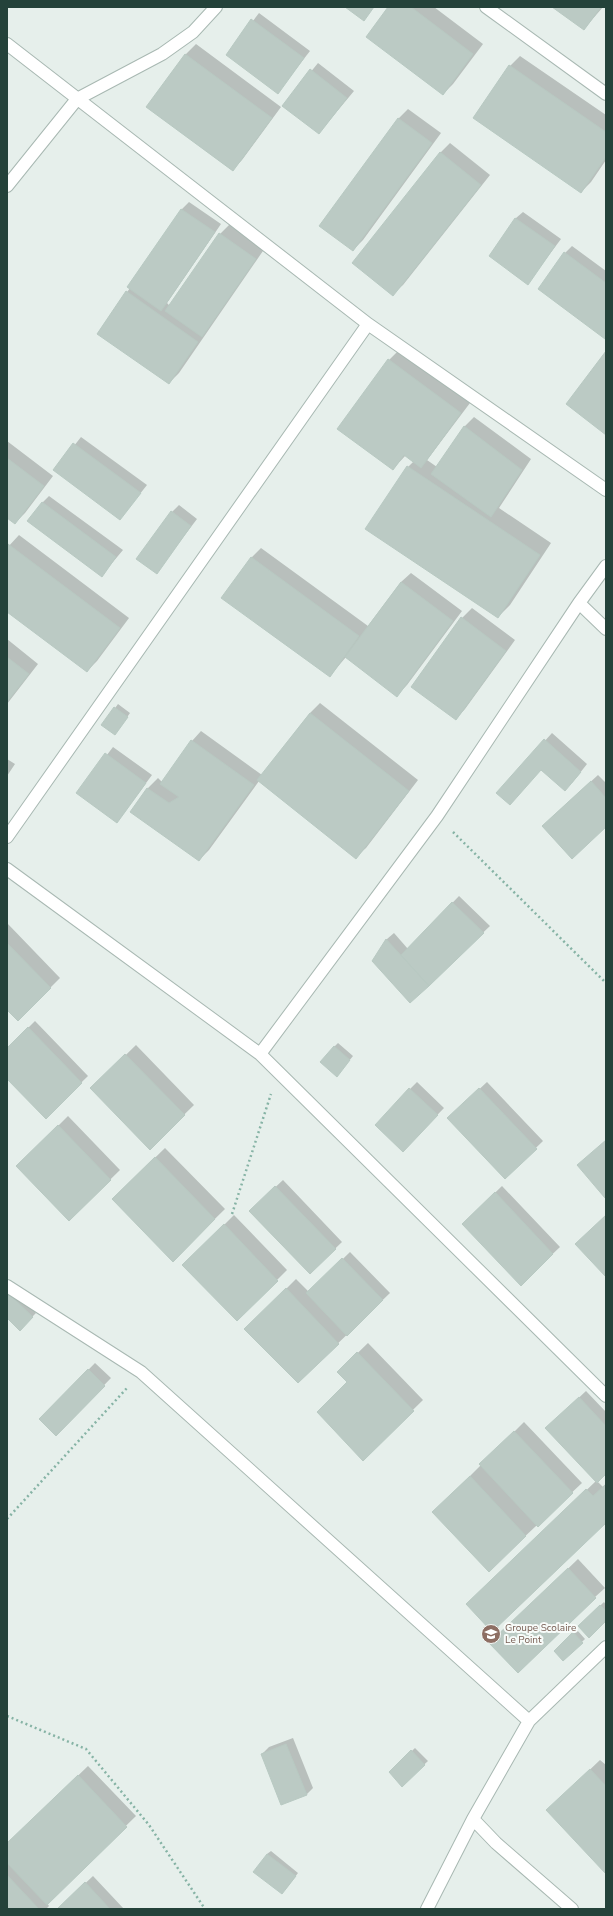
<svg xmlns="http://www.w3.org/2000/svg" width="613" height="1916" viewBox="0 0 613 1916" font-family="'Nunito Sans',sans-serif">
	<rect width="100%" height="100%" fill="#e6efeb"/>
	<path fill="#0003" d="M390,7H434L483,44L453,84L443,94Z
		M554,7H603L584,29Z
		M259,13L310,51L278,92L227,55Z
		M196,44L281,107L242,160L232,170L147,107L186,54Z
		M520,56L606,115V160L591,182L581,192L475,118L510,66Z
		M318,63L354,91L319,133L284,105Z
		M408,109L441,133L363,240L353,250L398,119Z
		M450,143L490,175L403,285L393,294L440,153Z
		M189,202L221,224L167,303L170,306L220,234L230,224L265,248L179,373L169,383L98,333L130,288L128,287L182,209Z
		M523,212L561,239L528,283L490,256L516,218Z
		M572,246L606,271L605,338L565,253Z
		M399,350L470,403L427,460L437,467L464,427L474,417L531,459L499,508L551,543L510,605L498,617L408,467L414,461L406,455L393,469L389,360Z
		M81,437L147,485L120,519L55,470Z
		M7,441L53,476L25,513L15,523L7,517Z
		M49,496L123,550L102,575L42,503Z
		M179,505L197,519L156,573L172,512Z
		M19,535L129,618L97,661L87,671L7,611V548Z
		M261,548L368,626L401,582L411,573L462,611L407,685L397,695L346,657L330,676L251,558Z
		M472,608L515,640L465,709L456,719L462,618Z
		M7,639L38,664L7,704Z
		M320,703L418,780L366,848L356,857L259,781L209,850L199,860L132,811L148,788L158,778L162,782L192,741L201,731L262,775L310,713Z
		M118,704L130,713L118,730L103,725Z
		M552,733L587,764L572,783L541,769L510,804L498,793Z
		M113,747L152,775L117,822L78,793Z
		M7,759L15,764L7,776Z
		M598,775L606,783V826L550,819Z
		M459,896L490,926L410,1002L373,961L387,939L394,933L408,949Z
		M7,923L60,978L18,1020L7,1009Z
		M35,1021L88,1076L46,1117L7,1077V1049Z
		M338,1043L353,1056L340,1072L334,1047Z
		M136,1045L194,1105L150,1148L92,1088Z
		M417,1082L444,1108L410,1143V1089Z
		M487,1082L543,1141L505,1178L456,1111Z
		M68,1116L120,1170L70,1219L18,1166Z
		M165,1148L225,1209L173,1260L123,1189Z
		M283,1180L342,1242L310,1273L250,1211Z
		M502,1186L560,1247L521,1284L470,1217Z
		M234,1215L287,1270L237,1320L184,1265Z
		M350,1252L390,1293L298,1382L246,1329L296,1279L309,1292Z
		M12,1290L36,1313L20,1329L7,1316V1296Z
		M368,1343L423,1400L363,1459L349,1382L338,1372Z
		M95,1363L111,1378L56,1435L40,1419Z
		M586,1391L606,1412V1473L597,1481L603,1487L606,1485V1521L477,1595L596,1481L554,1421Z
		M524,1422L582,1483L489,1570L443,1503Z
		M578,1559L605,1588L595,1597L501,1633Z
		M604,1602L606,1605V1620L579,1626Z
		M577,1630L585,1639L563,1660L555,1651Z
		M293,1738L313,1788L306,1795L262,1754L269,1747Z
		M415,1748L428,1761L402,1785L390,1772Z
		M600,1760L606,1765V1872L557,1801Z
		M88,1766L136,1816L47,1903L49,1906L46,1909H7V1844Z
		M271,1851L298,1873L285,1890L267,1854Z
		M93,1876L124,1909H58Z"/>
	<path fill="#bbcac4" stroke="#b8c9c2" d="M345,7H374L364,21Z
		M388,7H411L473,54L443,95L366,37Z
		M552,7H601L584,30Z
		M251,19L304,58L278,94L226,55Z
		M185,54L272,118L233,171L146,107Z
		M509,65L606,132V157L581,193L473,118Z
		M310,69L347,98L319,134L282,106Z
		M398,118L432,143L353,251L319,226Z
		M440,152L481,185L393,296L352,263Z
		M181,209L215,232L161,311L127,287Z
		M515,218L555,246L528,285L489,256Z
		M219,233L256,259L202,337L165,311Z
		M564,252L606,283L605,339L538,289Z
		M126,291L198,342L169,384L97,334Z
		M606,351V435L566,404Z
		M388,359L461,413L421,468L404,455L393,470L337,429Z
		M464,426L522,470L491,517L431,474Z
		M73,443L141,493L120,520L53,470Z
		M7,458L44,486L15,524L7,518Z
		M407,466L540,555L498,618L365,529Z
		M42,502L116,557L102,577L27,521Z
		M171,511L191,526L157,574L136,559Z
		M8,544L120,628L87,672L7,612Z
		M251,557L359,636L330,677L221,598Z
		M401,582L453,621L397,697L345,657Z
		M461,617L506,651L456,720L411,687Z
		M7,657L29,674L7,702Z
		M114,707L128,717L115,735L101,725Z
		M310,713L409,791L356,859L257,780Z
		M544,739L581,772L565,791L541,770L510,805L496,793Z
		M191,740L254,785L199,861L130,812L147,788L169,803L179,797L160,784Z
		M105,753L146,783L117,823L76,793Z
		M591,781L606,798V827L572,859L542,826Z
		M452,902L484,933L429,986L401,955Z
		M386,939L429,986L410,1003L372,961Z
		M7,943L51,988L18,1021L7,1010Z
		M28,1027L82,1083L46,1119L7,1079V1048Z
		M334,1046L350,1060L337,1077L320,1062Z
		M125,1054L185,1115L150,1150L90,1088Z
		M409,1088L438,1115L403,1152L375,1125Z
		M479,1088L537,1149L505,1179L447,1118Z
		M58,1125L111,1180L69,1221L16,1166Z
		M606,1140V1197L605,1198L577,1165Z
		M155,1157L215,1219L173,1262L112,1199Z
		M275,1186L336,1249L310,1274L249,1211Z
		M495,1192L553,1254L521,1286L462,1224Z
		M606,1215V1277L575,1244Z
		M224,1224L278,1281L237,1321L182,1265Z
		M342,1258L383,1300L347,1336L306,1293Z
		M286,1288L339,1344L298,1383L244,1329Z
		M8,1293L33,1317L20,1331L7,1318Z
		M357,1352L414,1411L363,1461L317,1412L347,1382L337,1372Z
		M88,1369L105,1386L56,1436L39,1419Z
		M579,1397L606,1426V1474L597,1483L545,1428Z
		M514,1431L573,1493L538,1527L479,1464Z
		M470,1476L526,1536L489,1572L432,1512Z
		M606,1484V1523L492,1632L466,1604L586,1489L593,1496Z
		M568,1568L596,1598L518,1673L489,1643Z
		M600,1605L606,1611V1621L589,1638L578,1626Z
		M573,1632L583,1643L563,1661L554,1651Z
		M286,1744L307,1795L281,1805L261,1754Z
		M411,1750L425,1765L402,1787L389,1772Z
		M590,1769L606,1786V1874L546,1810Z
		M78,1775L127,1827L47,1905L7,1863V1843Z
		M267,1854L296,1876L282,1894L253,1872Z
		M7,1875L39,1909H7Z
		M85,1882L110,1909H57Z"/>
	<g fill="none" stroke-linecap="round" stroke-linejoin="round">
		<defs>
			<path id="minor" d="M486,7L606,94
				M7,44L368,324L606,490
				M7,186L77,99L162,54L193,32L216,7
				M579,603L606,629
				M7,837L368,324
				M7,869L260,1054L606,1396
				M260,1054L437,816L579,603L606,566
				M7,1286L141,1372L529,1721
				M473,1819L496,1843L572,1909
				M427,1909L473,1819L529,1721L606,1647"/>
		</defs>
		<use href="#minor" stroke="#a8b8b2" stroke-width="14"/>
		<path stroke="#86b3a5" stroke-width="2.5" stroke-dasharray="2 3" stroke-linecap="butt" d="M453,832L606,983
			M232,1214L271,1094
			M7,1519L127,1388
			M7,1716L86,1749L149,1825L205,1909"/>
		<use href="#minor" stroke="#fff" stroke-width="12"/>
	</g>
	<defs>
		<symbol id="school-disc" viewBox="-11 -11 22 22"><circle r="9.5" fill="#8d6e63" stroke="#f7fbf9"/><path d="M0-5L7-2L0 1L-7-2ZM-4 1L0 2.5L4 1V4Q0 6-4 4Z" fill="#fff"/></symbol>
	</defs>
	<g fill-rule="evenodd">
		<use href="#school-disc" x="480" y="1623" width="22" height="22"/>
	</g>
	<g text-anchor="middle" dominant-baseline="central" stroke-width="4" stroke-linejoin="round" paint-order="stroke">
		<g font-size="10" fill="#785e54" stroke="#f7fbf9" text-anchor="start">
			<text x="505" y="1628">Groupe Scolaire<tspan x="505" dy="12">Le Point</tspan></text>
		</g>
	</g>
	<rect width="613" height="1916" fill="none" stroke="#24423a" stroke-width="16"/>
</svg>
